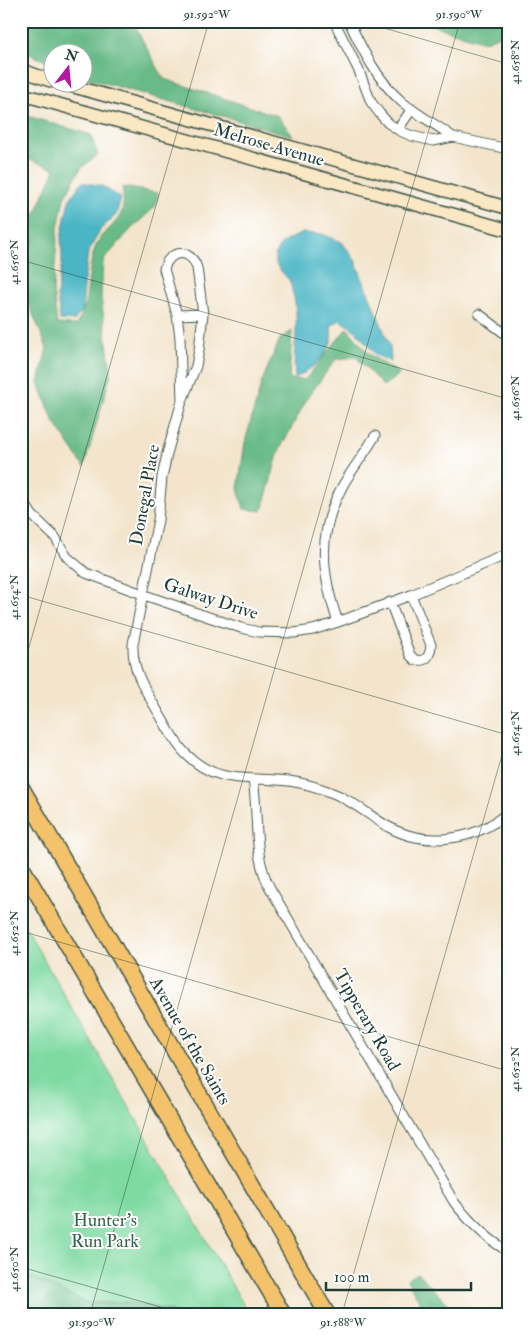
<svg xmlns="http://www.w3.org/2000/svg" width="529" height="1335" viewBox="0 0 529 1335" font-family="'IM FELL Double Pica',serif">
	<rect width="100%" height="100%" fill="#fff"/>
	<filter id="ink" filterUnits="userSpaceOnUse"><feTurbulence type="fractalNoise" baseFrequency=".02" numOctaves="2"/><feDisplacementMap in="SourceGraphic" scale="10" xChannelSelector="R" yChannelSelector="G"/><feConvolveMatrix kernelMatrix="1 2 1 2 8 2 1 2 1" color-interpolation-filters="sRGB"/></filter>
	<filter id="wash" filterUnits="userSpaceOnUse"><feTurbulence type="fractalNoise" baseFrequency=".0096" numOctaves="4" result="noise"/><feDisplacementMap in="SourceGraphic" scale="20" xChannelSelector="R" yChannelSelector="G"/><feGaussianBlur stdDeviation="1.12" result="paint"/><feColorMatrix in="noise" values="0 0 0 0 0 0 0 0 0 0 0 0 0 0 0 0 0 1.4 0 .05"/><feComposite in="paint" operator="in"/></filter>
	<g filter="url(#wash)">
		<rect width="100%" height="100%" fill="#f3e4cb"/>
		<path fill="#7fdaa1" stroke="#4f8c6a" d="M21,920L249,1314H21Z"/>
		<path fill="#67ba87" stroke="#437c5e" d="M21,21H132L164,79L278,116L293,136L83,77L82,52H52V64L21,50Z
			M428,21H508V31L484,42L429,24Z
			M21,114L91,135L98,155L81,168L64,198L58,228L53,290L57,324L76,325C93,300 84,266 99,240C101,235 106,232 110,228C124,214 125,206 122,187L158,193L155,207L132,228L103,261L101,297L111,373L84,467L53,420L39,383L47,348L26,297L21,263V232L31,224L55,169L21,156Z
			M347,328L369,354L400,374L383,386L356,357L336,359L308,397L279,451L262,511L244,509L238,489L245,442L262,381L280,339L292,331L289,379L305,380Z
			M22,1273L87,1303L127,1302L173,1311L179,1314H26L21,1308Z
			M418,1273L457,1314H427L407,1280Z"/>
		<path fill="#49b5c5" stroke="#34797c" d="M82,182L102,186L121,198L116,215L100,230L88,253L85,276L82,311L74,321L60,320L57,295L62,261L61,237L69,200Z
			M303,233L322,234L342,242L355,260L390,346L391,362L376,355L356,331L340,320L331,326C331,331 332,337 331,342C326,358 309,371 295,378C292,351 300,324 294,297C292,293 292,287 290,282C286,274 274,268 275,257C277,242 291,238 303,233Z"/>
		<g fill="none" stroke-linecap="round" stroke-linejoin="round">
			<path stroke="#49b5c5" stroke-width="3" d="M21,1283L26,1295L27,1311L30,1314"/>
		</g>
	</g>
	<g filter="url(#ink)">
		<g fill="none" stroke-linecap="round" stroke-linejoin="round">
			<defs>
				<path id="minor" d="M334,21L359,71L371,102L380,114L388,123L400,131L412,136L433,141L453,137L508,149
					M349,21C362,50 378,81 402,102C418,115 437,125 453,137
					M398,129L412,109
					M479,314L508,336
					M177,315L203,314
					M182,401L180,338L177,315L164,269C169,249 191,248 197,268L203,314L199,350L196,366L182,401L168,450L162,477L158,520L133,644C132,670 144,688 157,710C166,725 174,742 186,754C218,786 250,776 289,781C303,783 317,787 330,792C350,799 366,813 385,825C423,848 475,842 508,812
					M21,497L32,515L55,537L67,557L86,573L153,598L241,628L259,632L294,633L313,630L338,622L411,595L508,554
					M390,602L410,655L415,660C427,662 430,656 431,645L411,595
					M338,622C321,573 317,532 343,485C353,468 365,453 375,436
					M253,779C259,816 252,854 270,888L454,1202C469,1221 486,1239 508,1251"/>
				<path id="secondary" d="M21,70L52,81
					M58,82L508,208
					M21,94L508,230"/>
				<path id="motorway" d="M21,787L327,1314
					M21,866L283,1314"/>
			</defs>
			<use href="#minor" stroke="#3f564b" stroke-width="11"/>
			<use href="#secondary" stroke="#3f564b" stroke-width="15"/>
			<use href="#motorway" stroke="#3f564b" stroke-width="18"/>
			<use href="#minor" stroke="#fff" stroke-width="9"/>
			<use href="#secondary" stroke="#fae7c3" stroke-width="12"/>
			<use href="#motorway" stroke="#f3c26a" stroke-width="15"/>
		</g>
	</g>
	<path fill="none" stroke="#1f3d34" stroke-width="1" stroke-opacity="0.45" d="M360,21L508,64M21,260L508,399M21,595L508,735M21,675L209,21M21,931L508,1071M21,1267L185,1314M90,1314L460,21M342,1314L508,734"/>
	<g text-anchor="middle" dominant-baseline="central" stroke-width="4" stroke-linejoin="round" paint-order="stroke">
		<g font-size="18" fill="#1f3d34" stroke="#fff">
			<text transform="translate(269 145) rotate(16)">Melrose Avenue</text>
			<text transform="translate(145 495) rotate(-80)">Donegal Place</text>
			<text transform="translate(211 599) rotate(18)">Galway Drive</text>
			<text transform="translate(367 1020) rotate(60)">Tipperary Road</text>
			<text transform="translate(190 1041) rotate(60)">Avenue of the Saints</text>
		</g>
		<g font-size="18" fill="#37644f" stroke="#fff">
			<text x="105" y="1220">Hunter's<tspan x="105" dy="21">Run Park</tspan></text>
		</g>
	</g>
	<rect width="529" height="1335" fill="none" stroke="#fff" stroke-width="55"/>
	<g transform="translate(68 68) rotate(16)"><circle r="24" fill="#ffffff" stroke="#a5b1ae"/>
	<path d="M0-4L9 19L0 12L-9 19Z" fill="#b5179e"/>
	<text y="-8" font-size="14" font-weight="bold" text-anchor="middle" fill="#1f3d34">N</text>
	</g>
	<path d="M326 1282v8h145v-8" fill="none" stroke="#1f3d34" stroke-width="2.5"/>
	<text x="334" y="1282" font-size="15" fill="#1f3d34" stroke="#ffffff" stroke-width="4" paint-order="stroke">100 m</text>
	<rect x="28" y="28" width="474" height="1280" fill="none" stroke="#1f3d34" stroke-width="2"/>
	<g font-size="12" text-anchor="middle" fill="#1f3d34">
		<text x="207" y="18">91.592°W</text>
		<text x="459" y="18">91.590°W</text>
		<text transform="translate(515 62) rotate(-90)" y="4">41.658°N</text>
		<text transform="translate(14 262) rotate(-90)" y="4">41.656°N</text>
		<text transform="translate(515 398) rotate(-90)" y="4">41.656°N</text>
		<text transform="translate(14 597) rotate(-90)" y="4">41.654°N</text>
		<text transform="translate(515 733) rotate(-90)" y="4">41.654°N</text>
		<text transform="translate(14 933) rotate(-90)" y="4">41.652°N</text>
		<text transform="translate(515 1069) rotate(-90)" y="4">41.652°N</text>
		<text transform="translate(14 1269) rotate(-90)" y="4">41.650°N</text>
		<text x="92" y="1326">91.590°W</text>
		<text x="343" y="1326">91.588°W</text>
	</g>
</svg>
